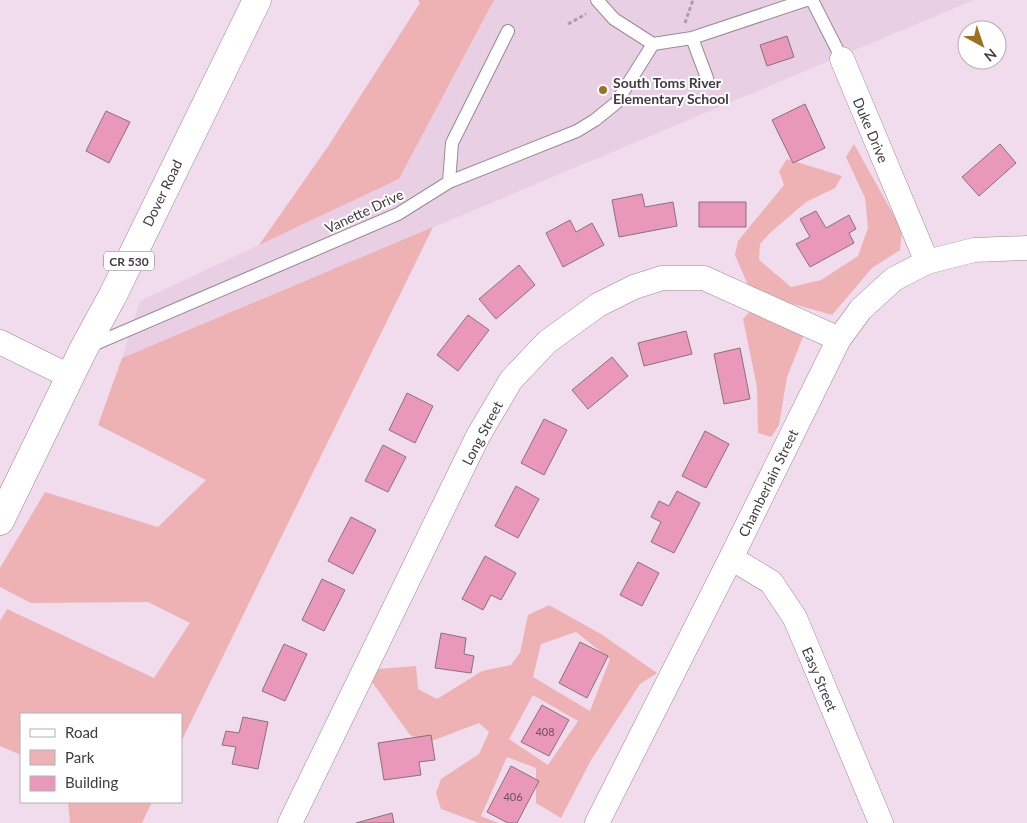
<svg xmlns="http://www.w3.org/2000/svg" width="1027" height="823" viewBox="0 0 1027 823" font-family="Lato,sans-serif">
	<rect width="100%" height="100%" fill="#f0dcec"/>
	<path fill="#e9cfe4" d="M494,0H974L122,358L140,301L399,179Z"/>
	<path fill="#eeb2b5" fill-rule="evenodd" d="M418,0H494L399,179L259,245L329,145L420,3Z
		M854,144L902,230L900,250L872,268L832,315L758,294L747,283L735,255L738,241L784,185L779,171L787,159L842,176L835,188L806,202L770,233L760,244L759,260L791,287L821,280L858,256L868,228L865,198L846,157Z
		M433,227L181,742V714H21V755L0,746V621L7,609L154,678L190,623L148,602L31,603L0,587V568L45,492L158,527L206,480L98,425L122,358Z
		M753,308L806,329L787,377L779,425L771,437L758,433L757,387L743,319Z
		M549,605L601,634L657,673L640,684L591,760L561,818L536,803V768L507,757L481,816L498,823H479L441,809L436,793L441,779L479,754L489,732L479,723L429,742L410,735L372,682L378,669L416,666L418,689L437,699L482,671L511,665L520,653L528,615ZM576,632L610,659L590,711L533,677L541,644ZM533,695L578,721L548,765L509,739Z
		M68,802H152L142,823H70Z"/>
	<path fill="#e998b9" stroke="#887179" d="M787,36L794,57L767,66L760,45Z
		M805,104L825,148L793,163L772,120Z
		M106,111L130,122L109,163L86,151Z
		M1000,144L1016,163L979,196L962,177Z
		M642,194L645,207L673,202L677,226L619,237L612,200Z
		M699,202H746V227H699Z
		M816,211L826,228L849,215L856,229L849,233L854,243L810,267L796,244L810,237L800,219Z
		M570,220L576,232L592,223L604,245L563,267L546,233Z
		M519,265L535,285L496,319L479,299Z
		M468,315L489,330L458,371L437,355Z
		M686,331L692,354L644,366L638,343Z
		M740,348L750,399L724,404L714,354Z
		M612,357L628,376L588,409L572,390Z
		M407,393L433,406L415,443L389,430Z
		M544,419L567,430L544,475L521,463Z
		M705,431L729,444L706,488L682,476Z
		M383,445L406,457L388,492L365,481Z
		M516,486L539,499L518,538L495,526Z
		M677,491L700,503L674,553L651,542L661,522L651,517L659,501L669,506Z
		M351,517L376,530L353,574L328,561Z
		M485,556L516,573L501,600L491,595L483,610L462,599Z
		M638,562L659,573L642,606L620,595Z
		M322,579L345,590L324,631L302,620Z
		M441,633L466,638L464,654L474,656L471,673L435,668Z
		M580,642L608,656L587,698L559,683Z
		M284,644L307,654L285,701L262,691Z
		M542,705L569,720L549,756L521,742Z
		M243,717L268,722L258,769L232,764L236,747L222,745L226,731L239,733Z
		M431,735L435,760L419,762L421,775L384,780L378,743Z
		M511,766L539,781L517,823H508L487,812Z
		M392,813L394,823H356Z"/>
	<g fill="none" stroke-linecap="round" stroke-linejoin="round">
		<defs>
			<path id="lane" d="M597,0L614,19L653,44
				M812,0L842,59
				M692,38L707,78
				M653,44L692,38L806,0
				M449,182L452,143L508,31
				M88,347L398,214L449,182L577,131L595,120L616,103L653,44"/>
			<path id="street" d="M842,59L927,262
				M0,342L71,377
				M731,558L771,582L795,618L881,823
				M290,823L478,436L511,380L547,342L598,305L634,287L662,278H704L839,339
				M597,823L731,558L839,339L861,309L894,279L927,262L974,250L1027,248"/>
			<path id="primary" d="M0,521L83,350L113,295L257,0"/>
		</defs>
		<use href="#lane" stroke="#9b8897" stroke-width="14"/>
		<use href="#street" stroke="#9b8897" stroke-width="25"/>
		<use href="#primary" stroke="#9b8897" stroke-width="29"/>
		<path stroke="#ad9daa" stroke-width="3" stroke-dasharray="4 2.5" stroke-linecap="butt" d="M685,23L693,0
			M568,24L586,14"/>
		<use href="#lane" stroke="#fff" stroke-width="12"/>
		<use href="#street" stroke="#fff" stroke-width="24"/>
		<use href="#primary" stroke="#fff" stroke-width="28"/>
	</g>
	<circle fill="#9d7121" stroke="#fff" stroke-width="2" cx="603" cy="90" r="5"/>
	<g text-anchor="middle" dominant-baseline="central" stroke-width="4" stroke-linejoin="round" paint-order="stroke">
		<g font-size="11" fill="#6c525e">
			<text x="545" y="731">408</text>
			<text x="513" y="796">406</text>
		</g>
		<rect fill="#fff" stroke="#7b7579" stroke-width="1" x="104" y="251.5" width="50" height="19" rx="4"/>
		<g font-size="12" font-weight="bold" fill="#423a40">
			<text x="129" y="261">CR 530</text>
		</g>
		<g font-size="14" font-weight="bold" fill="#423a40" stroke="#fff" text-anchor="start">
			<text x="613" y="82">South Toms River<tspan x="613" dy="16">Elementary School</tspan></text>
		</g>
		<g font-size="14" fill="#423a40" stroke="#fff">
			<text transform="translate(871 130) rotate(67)">Duke Drive</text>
			<text transform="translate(162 193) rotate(-64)">Dover Road</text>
			<text transform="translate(364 211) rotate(-25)">Vanette Drive</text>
			<text transform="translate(482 433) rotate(-62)">Long Street</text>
			<text transform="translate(768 483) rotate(-64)">Chamberlain Street</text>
			<text transform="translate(820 679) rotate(67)">Easy Street</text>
		</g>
	</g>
	<rect x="20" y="713" width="162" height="90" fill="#ffffff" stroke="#b3b0b3"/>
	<rect x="30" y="729" width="25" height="8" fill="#ffffff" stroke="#b3b0b3"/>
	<text x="65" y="738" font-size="15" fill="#423a40">Road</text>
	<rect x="30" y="750" width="25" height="15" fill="#eeb2b5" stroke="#b3b0b3"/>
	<text x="65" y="763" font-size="15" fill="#423a40">Park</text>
	<rect x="30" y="776" width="25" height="15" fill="#e998b9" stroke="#b3b0b3"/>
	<text x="65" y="788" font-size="15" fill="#423a40">Building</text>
	<g transform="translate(982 45) rotate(140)"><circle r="24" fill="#ffffff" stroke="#b3b0b3"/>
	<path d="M0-4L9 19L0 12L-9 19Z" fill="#9d7121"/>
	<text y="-8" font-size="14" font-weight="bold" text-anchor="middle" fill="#423a40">N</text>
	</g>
</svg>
